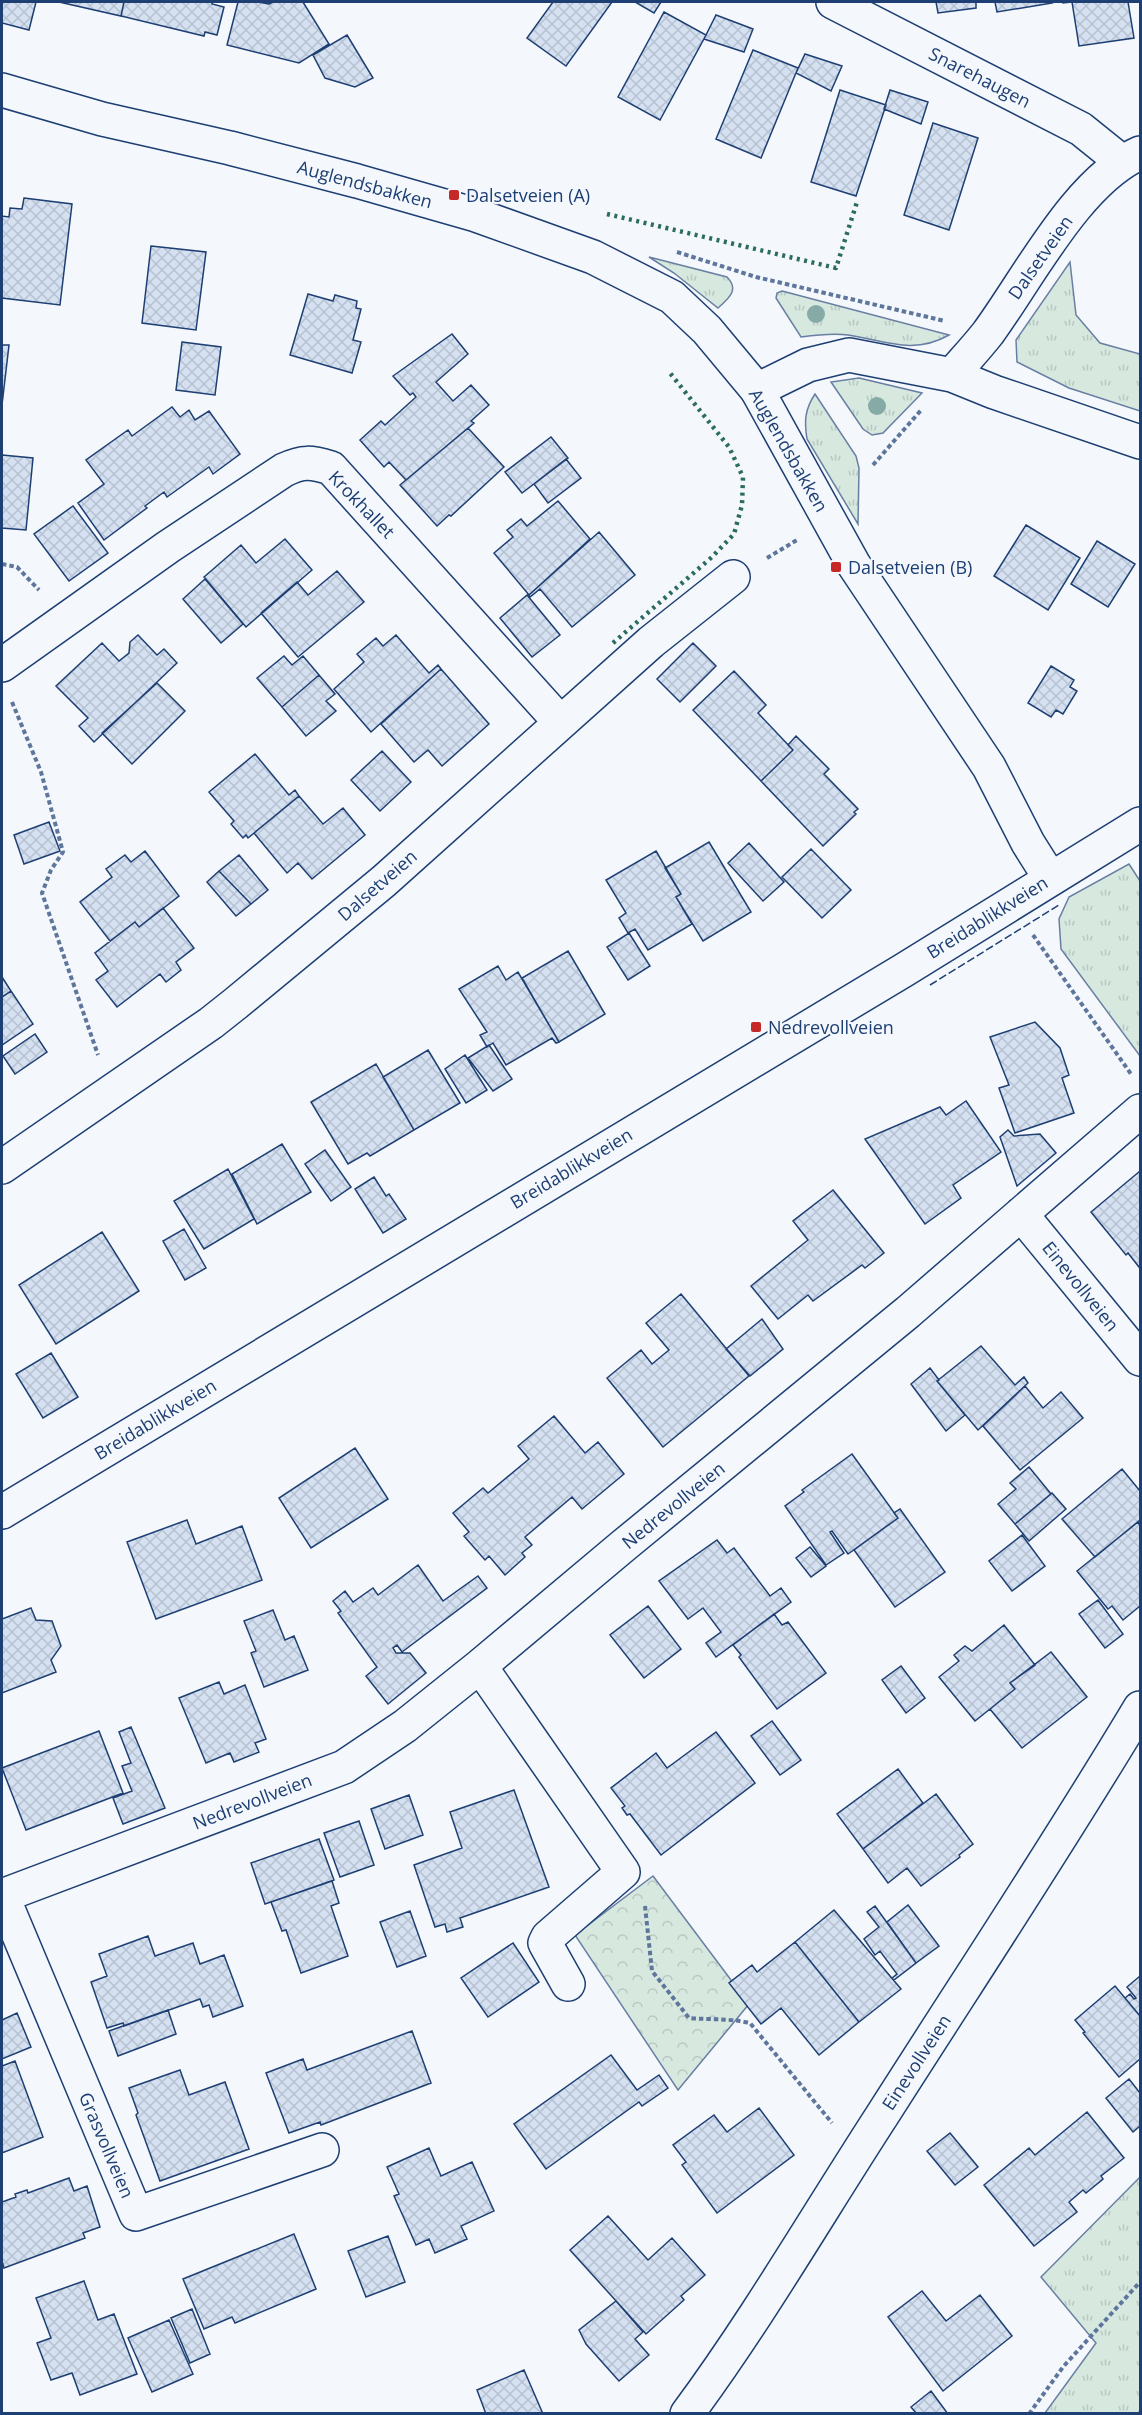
<svg xmlns="http://www.w3.org/2000/svg" width="1142" height="2415" viewBox="0 0 1142 2415" font-family="'Open Sans',sans-serif">
	<defs>
		<pattern id="grass-tufts" width="24" height="20" patternUnits="userSpaceOnUse" patternTransform="scale(1.5)"><rect width="24" height="20" fill="#d7e8df"/><path d="M3 7l-1-3M5 7V3M7 7l1-3M15 17l-1-3M17 17v-4M19 17l1-3" fill="none" stroke="#b8c8c3"/></pattern>
		<pattern id="forest-crowns" width="20" height="18" patternUnits="userSpaceOnUse" patternTransform="scale(1.5)"><rect width="20" height="18" fill="#d7e8df"/><path d="M2 6a3 3 0 1 1 6 0M12 15a3 3 0 1 1 6 0" fill="none" stroke="#b8c8c3"/></pattern>
		<pattern id="building-cross-hatch" width="8" height="8" patternUnits="userSpaceOnUse" patternTransform="scale(1.5)"><rect width="8" height="8" fill="#d5e0f0"/><path d="M0 0l8 8M0 8l8-8" fill="none" stroke="#b6c1d1"/></pattern>
	</defs>
	<rect width="100%" height="100%" fill="#f4f7fb"/>
	<path fill="url(#grass-tufts)" stroke="#687fa3" stroke-width="1.5" d="M649,257L727,277C740,290 728,299 718,308L674,273Z
		M1070,262L1076,315L1100,343L1140,354V411L1069,388L1017,362L1016,340Z
		M782,291L949,335C914,355 885,341 848,335C832,333 816,335 801,337L776,298L777,293Z
		M859,378L922,393L883,433L872,435L863,429L831,382Z
		M815,394L856,456L859,468L858,524L807,439C804,421 805,409 815,394Z
		M1129,864L1140,881V1056L1061,949L1059,919L1069,897Z
		M1140,2177V2410L1138,2414L1045,2413L1096,2343L1041,2277Z"/>
	<path fill="url(#forest-crowns)" stroke="#687fa3" stroke-width="1.5" d="M653,1876L749,2004L678,2090L575,1935Z"/>
	<path fill="url(#building-cross-hatch)" stroke="#1d3f73" stroke-width="1.5" d="M2,2H36L29,30L2,23Z
		M59,2H124L121,16Z
		M124,2H212V4L224,7L217,35L205,32L204,36L121,16Z
		M238,2H258L269,4L273,2H303L329,44L299,63L227,45Z
		M553,2H612L566,66L527,38Z
		M635,2H661L654,13Z
		M936,2H976V8L938,13Z
		M995,2H1051L1052,3L997,12Z
		M1063,2H1128L1134,38L1079,46L1072,2L1063,3Z
		M664,12L706,35L660,120L618,97Z
		M716,15L753,29L744,52L704,39Z
		M347,35L373,78L355,87L325,78L313,55Z
		M753,50L798,68L761,158L716,139Z
		M805,54L842,66L831,91L796,73Z
		M840,90L886,105L856,196L811,182Z
		M890,90L928,102L921,124L884,109Z
		M933,123L978,138L949,230L904,215Z
		M24,198L72,204L60,305L2,298V216L9,217L10,208L22,209Z
		M151,246L206,252L196,330L142,323Z
		M308,294L333,301L335,295L357,301L356,308L361,309L353,340L361,342L352,373L290,355Z
		M452,334L468,354L436,382L453,401L471,385L489,405L471,421L474,423L406,480L389,462L384,467L360,440L381,421L385,425L416,397L413,393L410,395L393,376Z
		M182,342L221,347L215,395L176,390Z
		M2,345H9L2,405Z
		M172,407L180,417L189,410L195,420L209,411L240,454L213,474L209,467L167,497L164,492L145,506L147,508L104,540L78,503L104,484L86,460L128,430L132,436Z
		M468,428L504,467L451,516L449,515L437,526L400,485Z
		M551,437L568,458L522,493L505,472Z
		M2,455L33,458L26,530L2,528Z
		M566,459L581,478L548,503L534,484Z
		M558,501L590,539L529,595L494,553L513,537L507,530L521,519L527,526Z
		M73,506L108,553L69,581L34,534Z
		M1026,525L1080,558L1048,610L994,576Z
		M599,532L635,575L572,627L540,589L530,597L529,595Z
		M285,539L312,570L246,627L204,577L241,545L256,563Z
		M1097,541L1135,564L1108,607L1071,584Z
		M337,571L364,602L298,657L261,613L297,582L308,595Z
		M205,579L243,624L221,643L183,599Z
		M527,595L560,635L532,657L500,618Z
		M138,635L157,655L164,649L177,663L94,742L79,726L88,718L56,686L102,643L119,661L129,653L130,642Z
		M396,635L429,673L438,665L441,669L371,732L334,689L364,662L357,654L376,638L383,646Z
		M693,643L716,666L680,702L657,679Z
		M284,656L292,665L303,656L319,675L282,707L257,678Z
		M1051,666L1074,680L1070,687L1077,691L1063,714L1056,710L1051,717L1028,703Z
		M441,669L489,724L442,766L428,750L414,762L381,724Z
		M734,671L766,705L758,713L793,750L761,781L693,710Z
		M319,675L335,694L326,701L336,711L306,736L282,707Z
		M157,683L185,711L132,764L102,733Z
		M796,736L829,769L824,774L858,809L854,812L856,814L823,846L761,781L793,750L788,745Z
		M382,751L411,782L380,811L351,780Z
		M255,754L289,795L295,790L299,796L248,838L246,835L243,838L231,824L234,821L209,792Z
		M299,796L323,824L343,808L365,835L312,879L298,863L287,873L254,833Z
		M49,822L60,851L24,864L14,835Z
		M709,842L751,912L703,941L676,897L681,894L665,868Z
		M749,843L784,882L763,901L728,863Z
		M811,849L851,890L822,918L782,877Z
		M145,851L179,896L139,927L135,922L110,941L80,902L112,877L106,869L125,855L131,862Z
		M656,851L681,894L676,897L692,924L648,950L635,929L628,933L619,918L626,913L606,880Z
		M239,855L268,890L251,904L219,871Z
		M219,871L251,904L236,916L207,882Z
		M163,908L194,948L176,962L181,970L166,982L160,974L117,1007L96,980L108,971L95,953L135,922L139,927Z
		M629,933L650,966L628,980L607,947Z
		M568,951L605,1014L559,1042L522,978Z
		M498,966L506,980L518,972L559,1042L556,1043L552,1038L506,1065L493,1043L487,1047L480,1035L487,1032L459,989Z
		M2,977L11,991L2,997Z
		M11,991L33,1024L2,1045V997Z
		M1035,1022L1060,1048L1069,1075L1062,1078L1074,1113L1015,1133L999,1088L1009,1085L990,1037Z
		M35,1034L47,1052L15,1074L3,1056Z
		M489,1045L512,1079L493,1091L468,1058Z
		M428,1050L460,1103L414,1130L383,1077Z
		M465,1055L487,1090L466,1103L445,1069Z
		M376,1064L414,1130L370,1156L367,1153L348,1164L311,1102Z
		M966,1101L1001,1152L953,1185L961,1198L925,1224L865,1139L940,1107L946,1115Z
		M1008,1130L1014,1136L1040,1134L1056,1153L1017,1186L1000,1137Z
		M282,1144L311,1192L257,1224L232,1174Z
		M325,1150L351,1187L331,1201L305,1164Z
		M228,1169L254,1219L204,1249L174,1201Z
		M1140,1171V1265L1139,1267L1128,1253L1126,1255L1091,1212Z
		M374,1177L386,1196L389,1194L406,1219L383,1233L355,1189Z
		M833,1190L884,1253L865,1268L862,1265L813,1301L808,1295L778,1319L751,1286L808,1240L793,1221Z
		M184,1229L206,1268L185,1280L163,1241Z
		M102,1232L139,1291L56,1344L19,1285Z
		M681,1294L749,1376L663,1447L607,1378L641,1350L652,1364L669,1350L646,1323Z
		M762,1319L783,1349L750,1376L726,1349Z
		M981,1346L1015,1385L1024,1377L1028,1383L978,1430L937,1381Z
		M51,1353L78,1397L43,1418L16,1374Z
		M930,1368L939,1380L937,1381L965,1415L946,1431L911,1384Z
		M1025,1386L1043,1408L1061,1392L1083,1418L1020,1470L983,1426Z
		M554,1416L585,1453L598,1442L624,1474L582,1509L572,1497L525,1537L532,1545L522,1553L525,1557L505,1575L489,1556L485,1560L464,1536L469,1532L453,1513L483,1488L488,1493L529,1459L518,1446Z
		M355,1448L388,1499L311,1548L279,1498Z
		M852,1454L898,1518L848,1554L832,1531L830,1532L844,1553L826,1565L785,1506L804,1492L802,1490Z
		M1029,1467L1051,1494L1015,1524L998,1504L1016,1489L1010,1483Z
		M1122,1469L1140,1491V1520L1095,1557L1062,1519Z
		M1052,1493L1066,1509L1029,1541L1015,1524Z
		M900,1509L945,1572L895,1607L854,1550L898,1518L894,1513Z
		M187,1520L196,1544L242,1526L262,1580L156,1619L127,1542Z
		M1138,1522L1140,1526V1606L1123,1620L1112,1606L1108,1609L1077,1571Z
		M1022,1535L1045,1566L1012,1591L989,1561Z
		M717,1540L727,1553L734,1548L770,1596L781,1588L791,1602L716,1657L706,1643L721,1632L703,1608L688,1619L659,1581Z
		M810,1547L826,1566L811,1577L796,1558Z
		M418,1565L443,1601L478,1576L487,1588L402,1652L397,1645L393,1648L396,1653H410L426,1673L388,1704L366,1676L377,1667L338,1613L341,1611L333,1601L345,1591L353,1602L373,1588L378,1595Z
		M1098,1600L1123,1634L1105,1648L1079,1614Z
		M648,1606L681,1649L644,1678L610,1635Z
		M31,1608L36,1620L52,1621L61,1646L51,1660L56,1672L2,1693V1619Z
		M273,1610L285,1640L294,1636L308,1670L264,1687L251,1653L256,1651L244,1621Z
		M774,1614L782,1625L788,1622L826,1673L777,1709L739,1657L741,1655L733,1645Z
		M1004,1625L1035,1665L1010,1683L1015,1689L975,1721L939,1677L959,1661L954,1655L965,1646L972,1651Z
		M1051,1652L1087,1697L1022,1748L990,1709L1015,1689L1010,1683Z
		M901,1666L925,1698L906,1713L882,1680Z
		M219,1682L224,1694L245,1685L266,1739L255,1743L259,1752L234,1762L230,1753L206,1763L179,1698Z
		M772,1721L801,1760L780,1775L751,1736Z
		M131,1727L165,1808L123,1824L113,1798L132,1791L122,1766L131,1763L119,1732Z
		M99,1731L123,1793L26,1830L2,1768Z
		M716,1732L755,1783L661,1855L630,1814L627,1815L622,1808L625,1806L611,1788L656,1753L667,1768Z
		M898,1769L923,1803L863,1849L837,1814Z
		M514,1790L549,1887L460,1918L463,1927L447,1932L445,1924L435,1927L414,1865L462,1848L450,1812Z
		M936,1794L973,1844L959,1855L960,1857L921,1886L907,1868L888,1883L863,1849Z
		M409,1795L423,1835L385,1849L371,1809Z
		M359,1821L374,1865L340,1877L324,1833Z
		M319,1839L334,1880L265,1904L251,1863Z
		M332,1881L339,1903L331,1906L348,1956L301,1973L286,1930L282,1931L271,1902Z
		M908,1905L939,1946L916,1963L887,1922Z
		M875,1906L916,1963L894,1980L892,1978L897,1974L880,1951L875,1955L864,1939L879,1927L867,1912Z
		M834,1910L901,1989L859,2022L795,1942Z
		M410,1911L426,1956L397,1967L380,1922Z
		M148,1936L155,1956L193,1943L200,1964L224,1955L243,2006L213,2017L209,2005L203,2007L200,1999L124,2026L123,2023L107,2028L91,1982L107,1976L99,1954Z
		M795,1942L859,2022L819,2055L781,2008L761,2024L729,1983L752,1965L757,1972Z
		M513,1943L539,1982L488,2017L461,1978Z
		M1140,1976V2016L1125,1998L1130,1994L1134,1999L1136,1998L1127,1987Z
		M1115,1986L1140,2016V2059L1119,2077L1083,2033L1085,2032L1075,2020Z
		M168,2010L176,2034L118,2056L109,2031Z
		M17,2013L31,2047L2,2059V2020Z
		M412,2031L431,2083L321,2125L320,2122L289,2133L266,2073L303,2059L307,2070Z
		M611,2055L637,2090L659,2075L668,2088L642,2106L639,2102L546,2169L514,2124Z
		M15,2061L43,2137L2,2153V2066Z
		M180,2070L189,2095L225,2082L249,2149L160,2181L136,2115L138,2113L129,2088Z
		M1129,2079L1140,2093V2126L1133,2132L1106,2098Z
		M759,2108L794,2155L717,2213L682,2165L686,2162L673,2145L714,2115L727,2132Z
		M1087,2112L1124,2158L1101,2176L1103,2179L1086,2193L1083,2190L1069,2202L1077,2212L1034,2246L984,2185L1029,2148L1035,2155Z
		M950,2133L978,2167L955,2185L927,2151Z
		M429,2148L441,2176L472,2162L494,2211L461,2226L467,2239L435,2253L429,2239L416,2245L394,2196L399,2194L387,2167Z
		M69,2178L74,2191L87,2186L100,2227L83,2233L85,2238L4,2268L2,2261V2202L16,2197L15,2194L27,2190L28,2193Z
		M608,2216L648,2260L672,2238L705,2275L681,2296L684,2300L646,2334L570,2250Z
		M294,2234L316,2289L235,2323L232,2317L204,2329L183,2279Z
		M388,2236L405,2282L366,2297L348,2251Z
		M84,2281L98,2320L114,2314L137,2374L80,2395L72,2373L51,2380L37,2343L51,2338L36,2298Z
		M922,2291L946,2321L980,2295L1012,2336L943,2391L888,2317Z
		M616,2301L643,2332L635,2339L649,2355L619,2381L586,2344L579,2330Z
		M192,2309L210,2354L190,2363L171,2318Z
		M169,2320L193,2374L152,2392L128,2338Z
		M524,2370L543,2414H486L477,2390Z
		M931,2391L948,2414H917L911,2407Z"/>
	<g fill="none" stroke-linecap="round" stroke-linejoin="round">
		<defs>
			<path id="minor" d="M833,2L1081,129L1122,162
				M952,375L994,392L1140,442
				M757,390L808,365L849,355L952,375C964,361 977,347 988,333C1029,277 1077,181 1140,153
				M2,665L168,547L284,470C303,461 311,462 331,468L560,722
				M2,1167L211,1023L235,1004L384,881L651,642L733,577
				M1021,1214L1140,1359
				M480,1666L623,1872L548,1937L545,1943L568,1984
				M2,1895L136,2214L322,2150
				M2,1896L344,1767L405,1726L480,1666L623,1546L908,1312L1140,1111
				M687,2414C758,2318 818,2214 883,2114C969,1979 1058,1845 1140,1708"/>
			<path id="tertiary" d="M2,90L102,119L230,148L357,181L476,215L593,257L672,297L707,330L757,390L854,565L989,767L1028,843L1050,878"/>
			<path id="secondary" d="M2,1512L904,970L1140,824"/>
		</defs>
		<use href="#minor" stroke="#1d3f73" stroke-width="36"/>
		<use href="#tertiary" stroke="#1d3f73" stroke-width="36"/>
		<use href="#secondary" stroke="#1d3f73" stroke-width="36"/>
		<path stroke="#5e769c" stroke-width="4" stroke-dasharray="4.5 3" stroke-linecap="butt" d="M677,252L756,277L945,321
			M873,465L922,409
			M767,558L797,540
			M2,564L17,567L39,590
			M12,702L41,772L63,852L51,870L42,893L98,1055
			M1033,935L1131,1074
			M645,1906L652,1971L689,2018C711,2020 728,2018 750,2023L832,2123
			M1029,2414L1063,2367L1140,2282"/>
		<use href="#minor" stroke="#f4f7fb" stroke-width="33"/>
		<use href="#tertiary" stroke="#f4f7fb" stroke-width="33"/>
		<use href="#secondary" stroke="#f4f7fb" stroke-width="33"/>
		<path stroke="#2c6c60" stroke-width="4.5" stroke-dasharray="3 4.5" stroke-linecap="butt" d="M607,214L836,268L857,202
			M613,643L712,557L734,534L742,505L743,477L729,447L670,373"/>
		<path stroke="#1d3f73" stroke-width="1.5" stroke-dasharray="8 3" stroke-linecap="butt" d="M930,985L1059,905"/>
	</g>
	<g fill="#86aba6">
		<circle cx="816" cy="314" r="9"/>
		<circle cx="877" cy="406" r="9"/>
	</g>
	<g fill="#c62828" stroke="#f4f7fb" stroke-width="2">
		<rect x="448" y="189" width="12" height="12" rx="3"/>
		<rect x="830" y="561" width="12" height="12" rx="3"/>
		<rect x="750" y="1021" width="12" height="12" rx="3"/>
	</g>
	<g text-anchor="middle" dominant-baseline="central" stroke-width="4.5" stroke-linejoin="round" paint-order="stroke">
		<g font-size="18" fill="#1d3f73" stroke="#f4f7fb">
			<text transform="translate(980 77) rotate(27)">Snarehaugen</text>
			<text transform="translate(365 184) rotate(15)">Auglendsbakken</text>
			<text transform="translate(1040 257) rotate(-55)">Dalsetveien</text>
			<text transform="translate(789 450) rotate(60)">Auglendsbakken</text>
			<text transform="translate(362 504) rotate(46)">Krokhallet</text>
			<text transform="translate(377 885) rotate(-41)">Dalsetveien</text>
			<text transform="translate(987 917) rotate(-32)">Breidablikkveien</text>
			<text transform="translate(571 1168) rotate(-31)">Breidablikkveien</text>
			<text transform="translate(1081 1286) rotate(51)">Einevollveien</text>
			<text transform="translate(155 1419) rotate(-31)">Breidablikkveien</text>
			<text transform="translate(673 1505) rotate(-39)">Nedrevollveien</text>
			<text transform="translate(252 1801) rotate(-21)">Nedrevollveien</text>
			<text transform="translate(916 2062) rotate(-57)">Einevollveien</text>
			<text transform="translate(107 2145) rotate(67)">Grasvollveien</text>
		</g>
		<g font-size="18" fill="#1d3f73" stroke="#f4f7fb" text-anchor="start">
			<text x="466" y="195">Dalsetveien (A)</text>
			<text x="848" y="567">Dalsetveien (B)</text>
			<text x="768" y="1027">Nedrevollveien</text>
		</g>
	</g>
	<rect width="1142" height="2415" fill="none" stroke="#1d3f73" stroke-width="6"/>
</svg>
